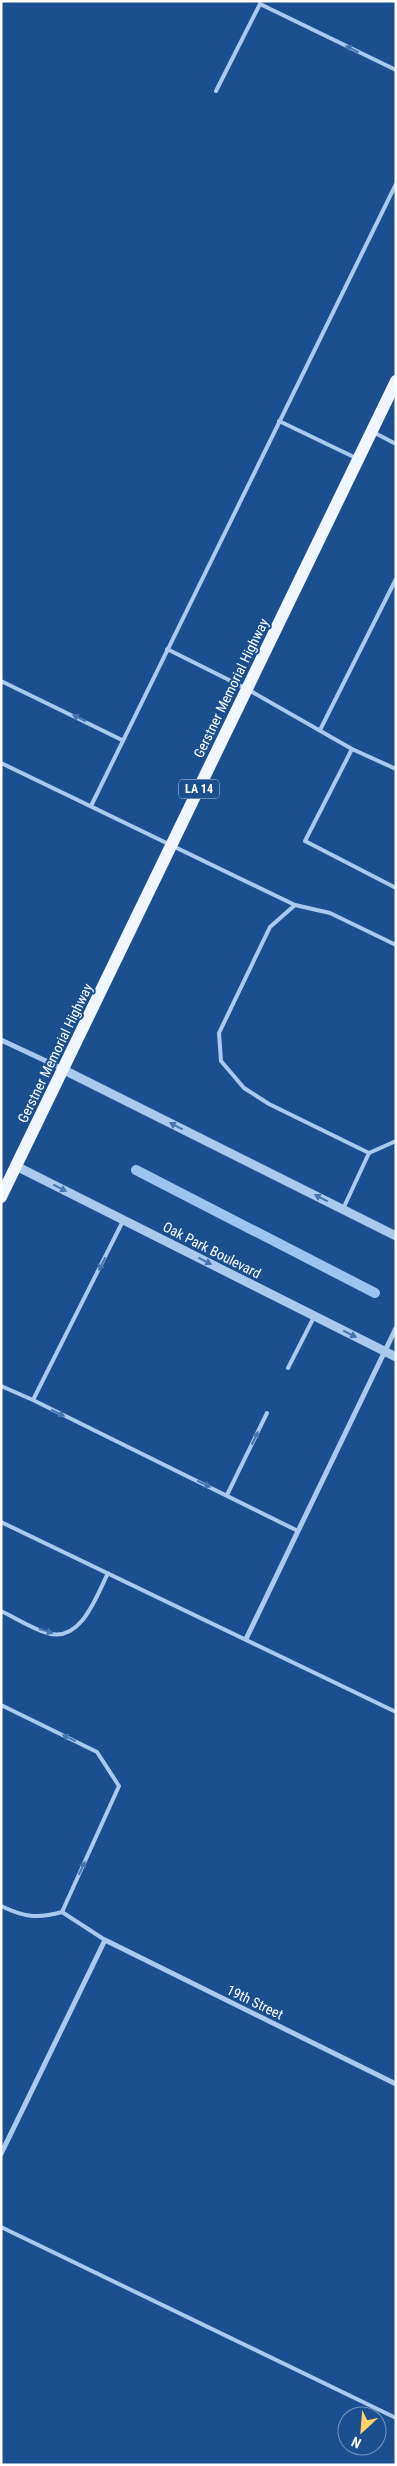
<svg xmlns="http://www.w3.org/2000/svg" width="397" height="2466" viewBox="0 0 397 2466" font-family="'Roboto Condensed',sans-serif">
	<rect width="100%" height="100%" fill="#1b4f8f"/>
	<g fill="none" stroke-linecap="round" stroke-linejoin="round">
		<path stroke="#9cc4f0" stroke-width="10" d="M136,1170L375,1293"/>
		<path stroke="#a9c9ee" stroke-width="4" d="M216,91L260,4L396,70
			M279,421L356,458
			M373,432L396,444
			M167,649L247,689L352,749L305,841L396,888
			M1,681L122,740
			M320,730L396,579
			M352,749L396,769
			M1,763L295,905
			M91,806L396,184
			M369,1153L269,1104L244,1088L221,1061L219,1033L270,927L295,905L330,913L396,945
			M343,1209L369,1153L396,1141
			M123,1221L33,1400L298,1531
			M288,1368L314,1317
			M1,1386L33,1400
			M227,1495L267,1413
			M1,1522L396,1712
			M1,1611C16,1618 31,1628 47,1633C81,1644 97,1595 108,1573
			M1,1705L97,1752L119,1786L62,1912
			M1,1906C24,1917 37,1919 62,1912L105,1940
			M1,2227L396,2418"/>
		<path stroke="#a9c9ee" stroke-width="5" d="M1,1040L61,1068
			M246,1639L396,1328
			M1,2154L105,1940L396,2084"/>
		<path stroke="#a9c9ee" stroke-width="9" d="M64,1070L396,1236
			M16,1166L396,1357"/>
		<path stroke="#f0f6ff" stroke-width="12" d="M1,1197L396,381"/>
	</g>
	<defs><path id="oneway-solid" d="M-6-.8H1V-3.2L6.5 0L1 3.2V.8H-6Z" transform="scale(1.25)"/></defs>
	<g fill="#4674ac">
		<use href="#oneway-solid" transform="translate(352 49) rotate(-154)"/>
		<use href="#oneway-solid" transform="translate(79 718) rotate(-154)"/>
		<use href="#oneway-solid" transform="translate(176 1126) rotate(-153)"/>
		<use href="#oneway-solid" transform="translate(60 1188) rotate(27)"/>
		<use href="#oneway-solid" transform="translate(321 1198) rotate(-153)"/>
		<use href="#oneway-solid" transform="translate(205 1261) rotate(27)"/>
		<use href="#oneway-solid" transform="translate(102 1264) rotate(117)"/>
		<use href="#oneway-solid" transform="translate(350 1334) rotate(27)"/>
		<use href="#oneway-solid" transform="translate(58 1413) rotate(26)"/>
		<use href="#oneway-solid" transform="translate(255 1438) rotate(-64)"/>
		<use href="#oneway-solid" transform="translate(204 1484) rotate(26)"/>
		<use href="#oneway-solid" transform="translate(46 1631) rotate(17)"/>
		<use href="#oneway-solid" transform="translate(69 1738) rotate(-154)"/>
		<use href="#oneway-solid" transform="translate(82 1868) rotate(-65)"/>
	</g>
	<g text-anchor="middle" dominant-baseline="central" stroke-width="4" stroke-linejoin="round" paint-order="stroke">
		<rect fill="#1b4f8f" stroke="#bbcadd" stroke-width="1" x="179" y="779.5" width="40" height="19" rx="4"/>
		<g font-size="12" font-weight="bold" fill="#fff">
			<text x="199" y="789">LA 14</text>
		</g>
		<g font-size="14" fill="#fff" stroke="#1b4f8f">
			<text transform="translate(231 688) rotate(-64)">Gerstner Memorial Highway</text>
			<text transform="translate(55 1053) rotate(-64)">Gerstner Memorial Highway</text>
			<text transform="translate(212 1250) rotate(27)">Oak Park Boulevard</text>
			<text transform="translate(255 2002) rotate(26)">19th Street</text>
		</g>
	</g>
	<rect width="397" height="2466" fill="none" stroke="#ffffff" stroke-width="5"/>
	<g transform="translate(362 2431) rotate(206)"><circle r="24" fill="#1b4f8f" stroke="#7695bc"/>
	<path d="M0-4L9 19L0 12L-9 19Z" fill="#ffd166"/>
	<text y="-8" font-size="14" font-weight="bold" text-anchor="middle" fill="#ffffff">N</text>
	</g>
</svg>
